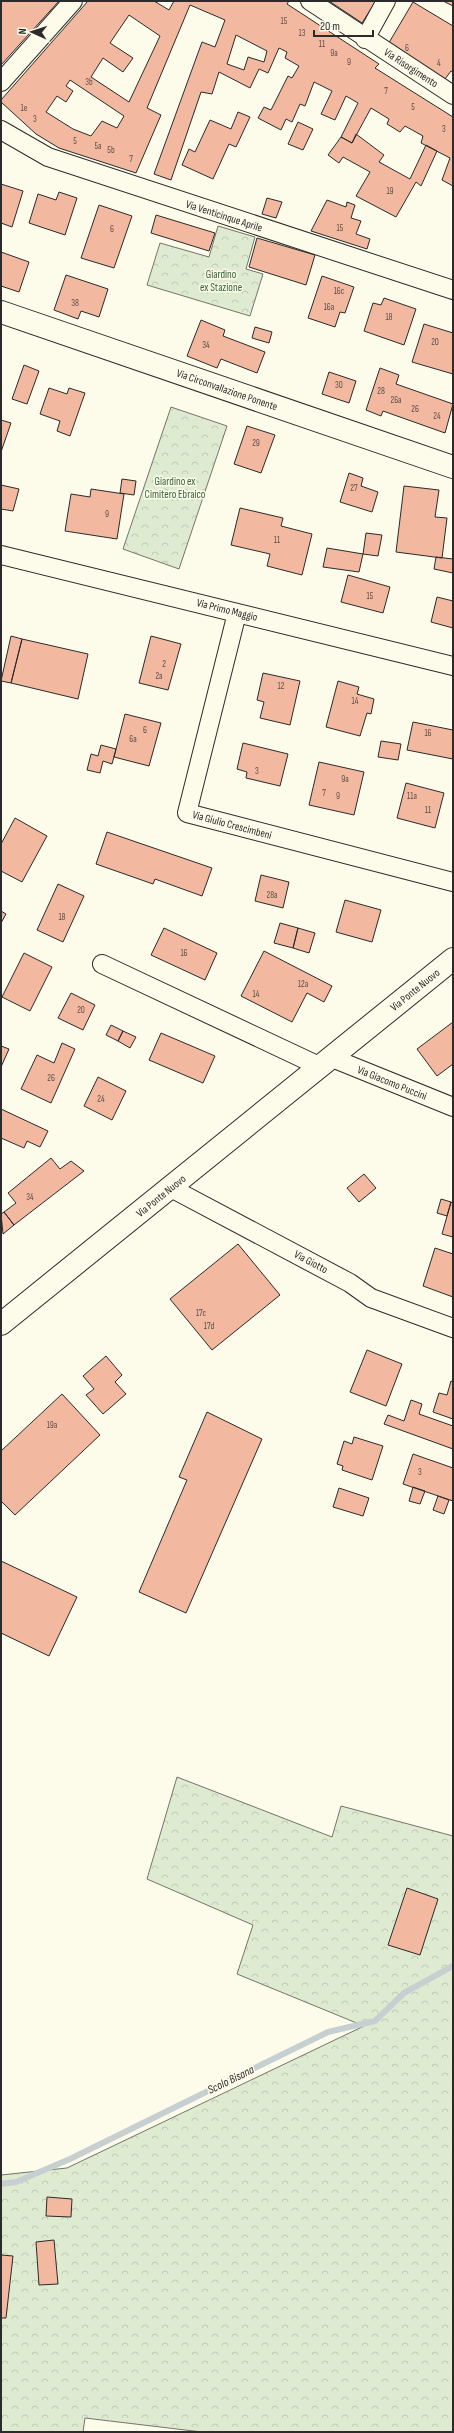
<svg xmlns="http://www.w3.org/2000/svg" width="454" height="2433" viewBox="0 0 454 2433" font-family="'Sofia Sans Condensed',sans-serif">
	<defs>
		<pattern id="forest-crowns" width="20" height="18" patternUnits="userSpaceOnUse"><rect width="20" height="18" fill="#deebd1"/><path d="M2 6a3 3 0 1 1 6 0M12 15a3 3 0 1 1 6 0" fill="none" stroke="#bfcab4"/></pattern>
	</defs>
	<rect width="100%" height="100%" fill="#fdfbea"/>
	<path fill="url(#forest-crowns)" stroke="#74746e" d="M218,226L255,237L246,269L263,274L250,316L147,285L160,243L209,257Z
		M171,407L227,426L179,569L123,549Z
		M177,1777L332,1837L341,1806L453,1836V2432H202L85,2418L83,2432H1V2175L67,2168L364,2026L237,1974L253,1925L147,1879Z"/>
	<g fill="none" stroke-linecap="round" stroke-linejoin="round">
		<path stroke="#c7d0d0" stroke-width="6" d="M1,2184L16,2182L70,2159L328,2032L375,2021L404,1993L453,1966"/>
	</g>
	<path fill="#f2b8a0" stroke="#2b2b2b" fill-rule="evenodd" d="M1,1H59L1,65Z
		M88,1H154L169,10L174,1H289L287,4L379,64L375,68L453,117V186L442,180L450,158L421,143L423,136L405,126L400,132L387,124L389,119L371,108L352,143L341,137L358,103L346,96L335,120L321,114L332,91L314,82L305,106L300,104L292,122L286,119L281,130L258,118L264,107L271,110L288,76L292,78L299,66L285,58L287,52L279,48L268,73L259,69L250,88L219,72L212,94L201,92L171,180L154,174L202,42L215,47L225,20L190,5L147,108L161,115L136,173L59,148L36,134L1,102V100ZM129,15L160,36L129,102L91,77L103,58L123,72L133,58L110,43ZM236,35L267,51L264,62L248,57L244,70L227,64ZM70,80L124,116L117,128L102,121L91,136L73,129L46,112L57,96L66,102L73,91L66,86Z
		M329,1H376L362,23Z
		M443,1H453V6Z
		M413,2L453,26V72L451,71L445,79L387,46Z
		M238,112L250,117L236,147L229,144L213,179L182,165L189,149L195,152L210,120L231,129Z
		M298,122L313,129L303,150L288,144Z
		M356,134L384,155L379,162L410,179L426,145L437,151L421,186L416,182L396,217L356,196L370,172L343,157L339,163L328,155L341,137L352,143Z
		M1,184L23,191L12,227L1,223Z
		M59,192L77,198L65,235L29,223L38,194L56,200Z
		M267,198L282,202L276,218L262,214Z
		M327,200L346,207L347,202L355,205L351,218L361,221L356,234L370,239L367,249L311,231Z
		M99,205L132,216L114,268L81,258Z
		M156,215L215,233L209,251L151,233Z
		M257,238L315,255L306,285L249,267Z
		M1,252L29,262L19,292L1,286Z
		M66,275L108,289L99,317L81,311L78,319L54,310Z
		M322,276L354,287L345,313L340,312L335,327L308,318Z
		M384,298L416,309L404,345L364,331L373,303L381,305Z
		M201,320L225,330L223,336L265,352L257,373L221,359L217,368L187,356Z
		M424,324L453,333V374L412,362Z
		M255,327L272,332L269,343L252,338Z
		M24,365L39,371L27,404L12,399Z
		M380,368L399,375L396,384L453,404L445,433L383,411L381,416L366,410Z
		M329,372L356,381L349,403L322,394Z
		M49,388L67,394L69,388L85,393L70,436L57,431L60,421L40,414Z
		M1,420L11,423L1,452Z
		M247,426L275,435L261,473L234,464Z
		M349,473L363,478L361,486L378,492L372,512L340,502Z
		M122,479L136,481L134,495L120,493Z
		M1,485L19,489L13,511L1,509Z
		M404,486L439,490L435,517L447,518L442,558L396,552Z
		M91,489L124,494L117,539L65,531L71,494L90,497Z
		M240,508L283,518L281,526L312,534L302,575L267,566L270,554L231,545Z
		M366,533L382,535L378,556L363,554Z
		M327,548L363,554L359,572L323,567Z
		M436,557L453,559V573L434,569Z
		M348,575L390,587L383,613L341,602Z
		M437,597L453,601V628L431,622Z
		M11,636L22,639L11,683L1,681Z
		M151,636L181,644L168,690L139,683Z
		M22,639L88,654L78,699L11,683Z
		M263,673L300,681L290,725L260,718L264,702L257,700Z
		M338,681L359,687L357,694L374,699L371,714L367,713L360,736L326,727Z
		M125,714L161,723L149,766L114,757Z
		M413,722L453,730V759L407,750Z
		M381,741L401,744L398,760L378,757Z
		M243,743L288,754L280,786L246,778L247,772L237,769Z
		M101,745L116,749L112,764L103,761L100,773L87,770L91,754L98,756Z
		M319,762L364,772L354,815L309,805Z
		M406,783L444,793L435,828L397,818Z
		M15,818L47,836L22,882L1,871V844Z
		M107,832L212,868L202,896L155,879L153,884L96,864Z
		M261,875L289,882L283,908L255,901Z
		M58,884L84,896L63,942L37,930Z
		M345,900L381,910L372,942L336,932Z
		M1,911L6,914L1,923Z
		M280,923L298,928L293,948L274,943Z
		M164,928L217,953L205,980L151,955Z
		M298,928L315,933L309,953L293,948Z
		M264,951L332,986L324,1002L307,993L292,1022L241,996Z
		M24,953L52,967L30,1011L2,997Z
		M71,993L95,1005L83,1030L58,1018Z
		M453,1022V1064L437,1076L417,1049Z
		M111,1025L123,1031L118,1041L106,1035Z
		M123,1031L136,1037L130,1048L118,1041Z
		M161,1033L215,1056L203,1083L149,1060Z
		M62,1043L75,1049L51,1103L21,1089L37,1055L54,1063Z
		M1,1046L9,1049L1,1067Z
		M98,1077L126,1091L112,1120L84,1106Z
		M1,1109L48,1131L40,1147L27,1141L24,1148L1,1138Z
		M51,1158L60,1169L71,1161L84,1171L14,1225L4,1212L16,1203L8,1193Z
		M364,1174L376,1188L359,1202L347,1188Z
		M441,1199L451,1202L447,1216L437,1213Z
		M451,1202L453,1203V1237L442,1234Z
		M4,1212L14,1225L3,1234L1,1214Z
		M238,1244L280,1295L212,1350L170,1299Z
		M435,1248L453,1254V1297L423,1286Z
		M367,1350L402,1364L386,1406L350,1392Z
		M106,1356L122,1375L115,1382L126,1394L103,1414L86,1395L94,1389L83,1376Z
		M451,1381L453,1382V1419L433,1412L439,1393L447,1395Z
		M62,1394L100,1435L15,1515L1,1501V1451Z
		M411,1400L422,1404L419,1414L453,1426V1449L384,1424L388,1415L404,1421Z
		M207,1412L262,1439L186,1613L139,1592L187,1480L179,1477Z
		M354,1437L383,1446L372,1480L342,1470L343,1466L337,1464L344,1441L352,1444Z
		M413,1454L453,1468V1501L403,1484Z
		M413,1487L425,1491L420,1504L409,1501Z
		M339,1488L369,1498L363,1516L333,1507Z
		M438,1496L449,1500L444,1514L433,1510Z
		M1,1561L77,1597L49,1656L1,1633Z
		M407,1888L438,1899L420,1955L388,1945Z
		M47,2197L72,2199L71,2217L46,2216Z
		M54,2240L58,2284L39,2285L36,2242Z
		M1,2255L13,2256L6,2318H1Z"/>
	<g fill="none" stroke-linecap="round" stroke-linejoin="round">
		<defs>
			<path id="street" d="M310,1L453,95
				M365,39L386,1
				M1,82L73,1
				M1,130L48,157L453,290
				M1,555L453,666
				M237,613L187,813L453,882
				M102,964L321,1067
				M332,1058L453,1107
				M171,1188L350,1283L371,1298L453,1328"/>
			<path id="secondary" d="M1,312L453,467
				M1,1324L453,959"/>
		</defs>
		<use href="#street" stroke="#2b2b2b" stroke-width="20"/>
		<use href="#secondary" stroke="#2b2b2b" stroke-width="24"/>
		<use href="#street" stroke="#fdfbea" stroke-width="18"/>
		<use href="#secondary" stroke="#fdfbea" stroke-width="22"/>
	</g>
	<g text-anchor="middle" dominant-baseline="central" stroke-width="3" stroke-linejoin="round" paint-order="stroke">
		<g font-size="9" fill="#5d4e48">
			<text x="284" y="21">15</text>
			<text x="302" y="33">13</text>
			<text x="322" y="44">11</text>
			<text x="407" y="48">6</text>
			<text x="334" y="53">9a</text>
			<text x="349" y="62">9</text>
			<text x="439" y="63">4</text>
			<text x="89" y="82">3b</text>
			<text x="386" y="91">7</text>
			<text x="413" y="107">5</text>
			<text x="24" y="108">1e</text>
			<text x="35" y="119">3</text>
			<text x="444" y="129">3</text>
			<text x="75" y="141">5</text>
			<text x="98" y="146">5a</text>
			<text x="111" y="150">5b</text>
			<text x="131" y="159">7</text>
			<text x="390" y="191">19</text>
			<text x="340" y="228">15</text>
			<text x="112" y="229">6</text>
			<text x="339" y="291">16c</text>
			<text x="75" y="303">38</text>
			<text x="329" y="307">16a</text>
			<text x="389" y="317">18</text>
			<text x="435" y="342">20</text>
			<text x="206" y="345">34</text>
			<text x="339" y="385">30</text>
			<text x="381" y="391">28</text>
			<text x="396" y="400">26a</text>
			<text x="415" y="409">26</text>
			<text x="437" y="416">24</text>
			<text x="256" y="443">29</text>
			<text x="354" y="488">27</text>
			<text x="107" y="514">9</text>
			<text x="277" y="540">11</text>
			<text x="370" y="596">15</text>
			<text x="164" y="664">2</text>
			<text x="159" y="676">2a</text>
			<text x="281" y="686">12</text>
			<text x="355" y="701">14</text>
			<text x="145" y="730">6</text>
			<text x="428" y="733">16</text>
			<text x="133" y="739">6a</text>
			<text x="257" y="771">3</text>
			<text x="345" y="779">9a</text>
			<text x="324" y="793">7</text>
			<text x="338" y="796">9</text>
			<text x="412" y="796">11a</text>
			<text x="428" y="810">11</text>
			<text x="272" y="895">28a</text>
			<text x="62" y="917">18</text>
			<text x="184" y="953">16</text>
			<text x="303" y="984">12a</text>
			<text x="256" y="994">14</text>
			<text x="81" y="1010">20</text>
			<text x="51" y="1078">26</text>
			<text x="101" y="1099">24</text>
			<text x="30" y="1197">34</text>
			<text x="201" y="1313">17c</text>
			<text x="209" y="1326">17d</text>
			<text x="52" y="1425">19a</text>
			<text x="420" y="1472">3</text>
		</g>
		<g font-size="11" fill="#2b2b2b" stroke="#fdfbea">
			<text transform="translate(411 68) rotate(33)">Via Risorgimento</text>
			<text transform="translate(224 216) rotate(18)">Via Venticinque Aprile</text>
			<text transform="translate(227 390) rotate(19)">Via Circonvallazione Ponente</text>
			<text transform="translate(227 610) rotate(14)">Via Primo Maggio</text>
			<text transform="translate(232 825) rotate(15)">Via Giulio Crescimbeni</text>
			<text transform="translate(415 990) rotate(-39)">Via Ponte Nuovo</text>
			<text transform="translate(392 1083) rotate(22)">Via Giacomo Puccini</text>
			<text transform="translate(161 1196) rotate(-39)">Via Ponte Nuovo</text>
			<text transform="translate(311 1262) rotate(28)">Via Giotto</text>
		</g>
		<g font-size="11" fill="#34623c" stroke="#fdfbea">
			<text x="221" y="274">Giardino<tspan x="221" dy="13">ex Stazione</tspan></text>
			<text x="175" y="481">Giardino ex<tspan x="175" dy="13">Cimitero Ebraico</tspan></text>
		</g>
		<g font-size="12" font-style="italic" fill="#2b2b2b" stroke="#fdfbea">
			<text transform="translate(231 2080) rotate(-26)">Scolo Bisana</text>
		</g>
	</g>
	<rect width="454" height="2433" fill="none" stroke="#2b2b2b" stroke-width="4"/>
	<g transform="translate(32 32) rotate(273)" stroke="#fdfbea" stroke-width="3" paint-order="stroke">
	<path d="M0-3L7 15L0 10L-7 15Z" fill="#2b2b2b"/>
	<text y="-6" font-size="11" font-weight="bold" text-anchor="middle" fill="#2b2b2b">N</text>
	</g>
	<path d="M314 30v6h59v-6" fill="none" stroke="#2b2b2b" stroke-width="2"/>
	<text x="320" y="30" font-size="12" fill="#2b2b2b" stroke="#fdfbea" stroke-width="3" paint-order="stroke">20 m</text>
</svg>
